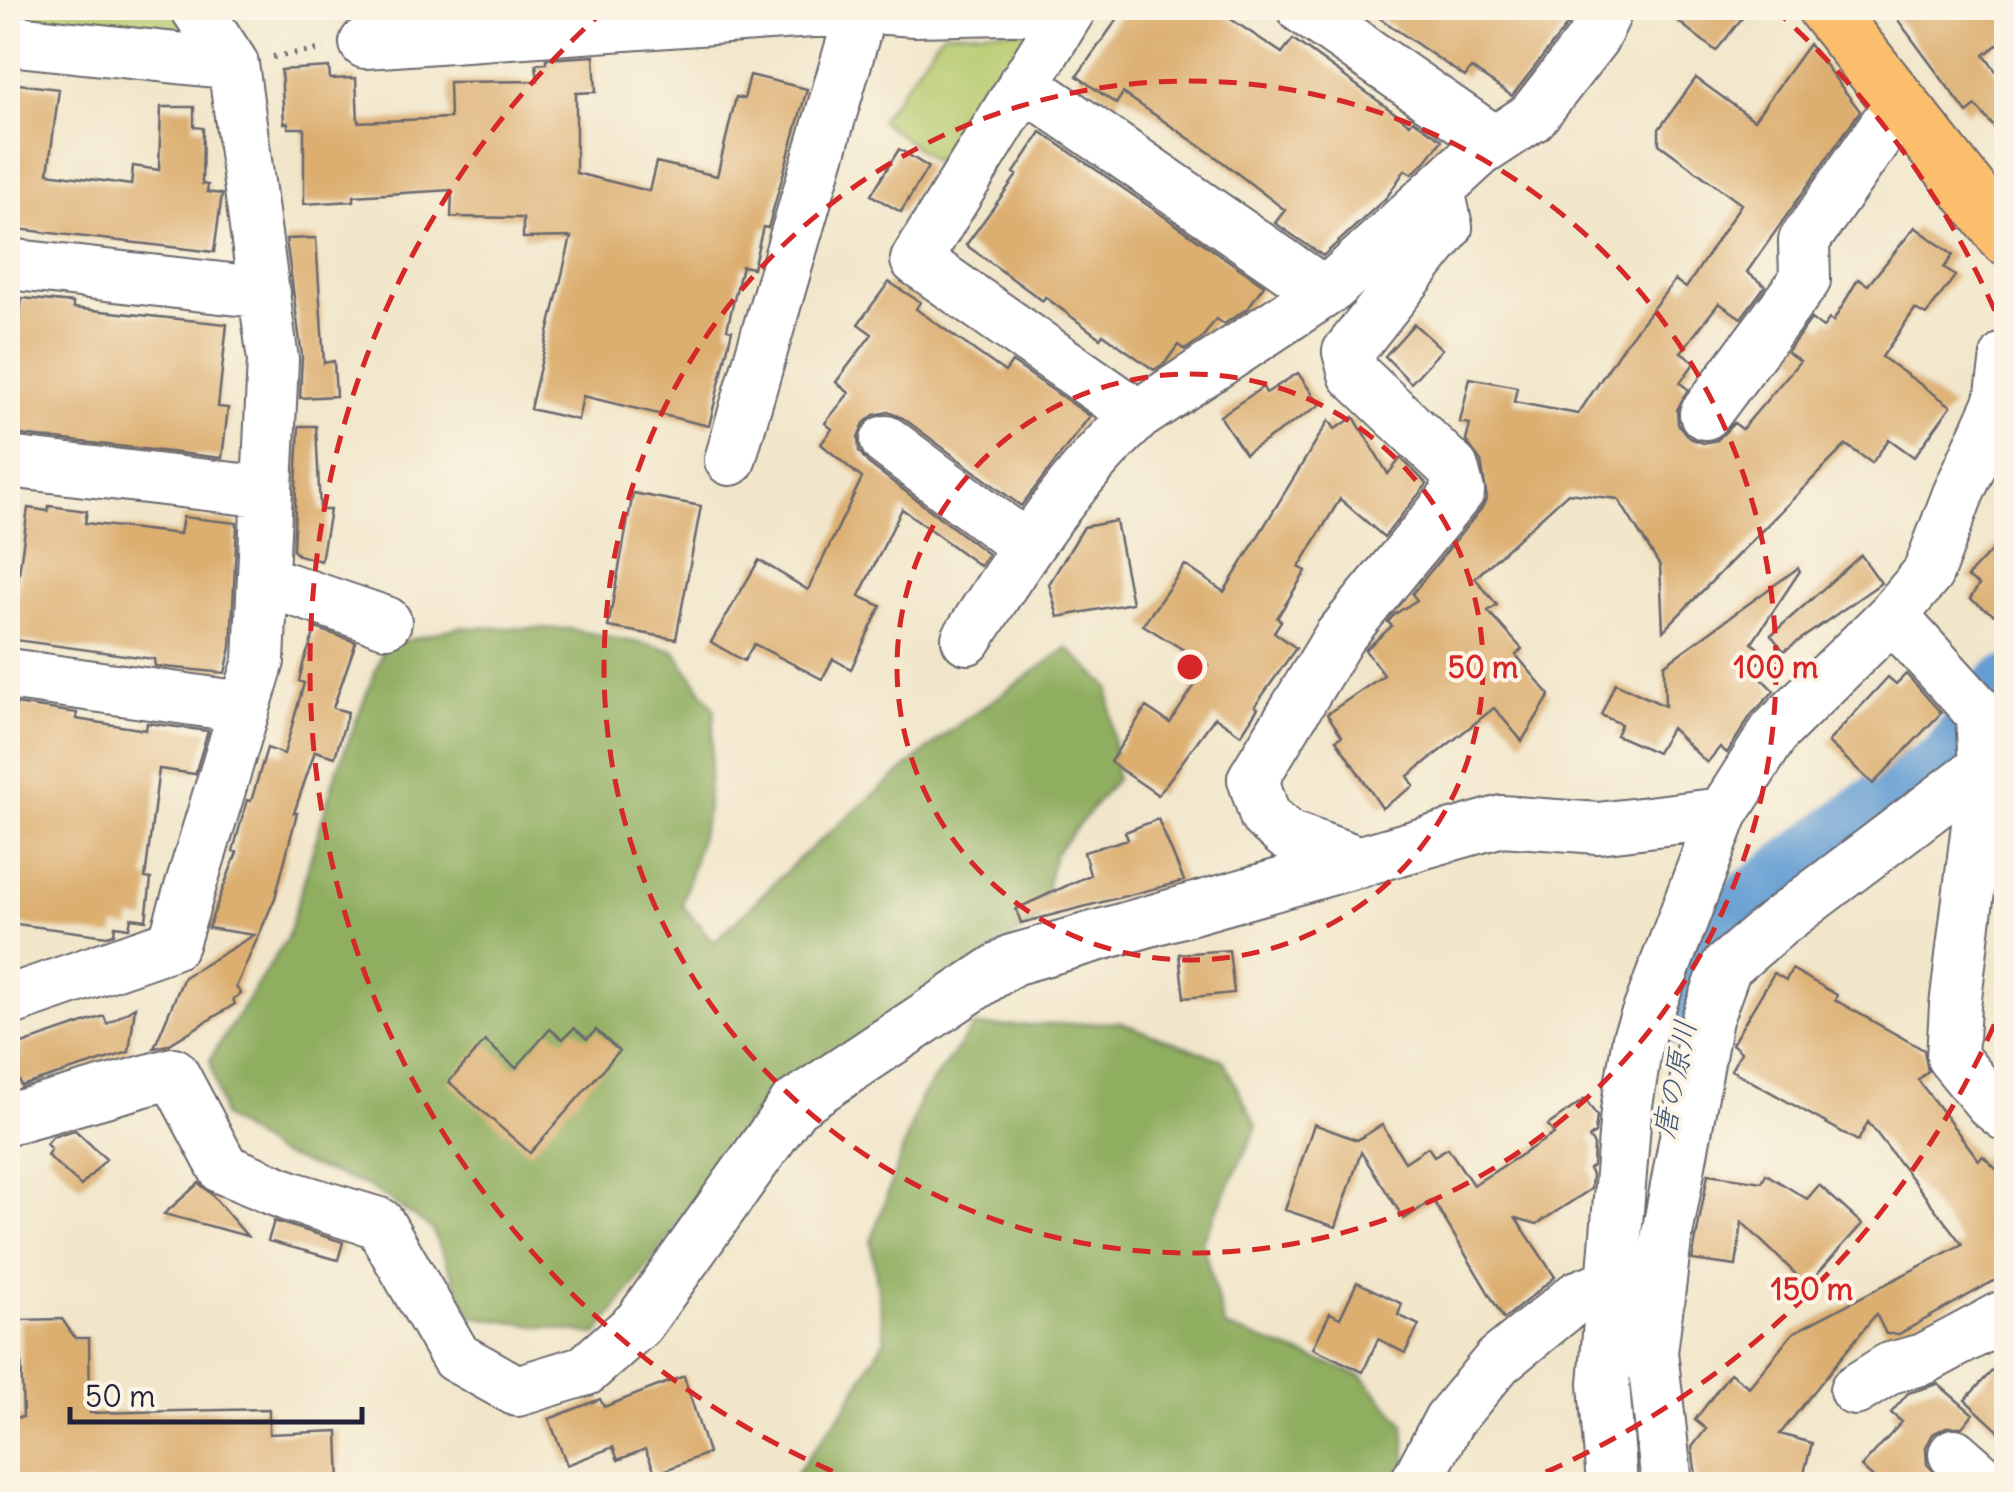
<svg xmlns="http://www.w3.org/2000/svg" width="2014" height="1492" viewBox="0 0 2014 1492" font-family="Delius,'Klee One',sans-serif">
	<rect width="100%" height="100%" fill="#fcf5e5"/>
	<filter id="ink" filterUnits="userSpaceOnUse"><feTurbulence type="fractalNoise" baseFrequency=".01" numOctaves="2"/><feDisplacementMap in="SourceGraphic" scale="20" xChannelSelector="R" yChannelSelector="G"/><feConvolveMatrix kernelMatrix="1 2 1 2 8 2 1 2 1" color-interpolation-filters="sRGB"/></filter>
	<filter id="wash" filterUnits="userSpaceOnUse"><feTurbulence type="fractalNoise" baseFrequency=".0048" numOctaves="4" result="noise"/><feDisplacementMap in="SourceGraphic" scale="40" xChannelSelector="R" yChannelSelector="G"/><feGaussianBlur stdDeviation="2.25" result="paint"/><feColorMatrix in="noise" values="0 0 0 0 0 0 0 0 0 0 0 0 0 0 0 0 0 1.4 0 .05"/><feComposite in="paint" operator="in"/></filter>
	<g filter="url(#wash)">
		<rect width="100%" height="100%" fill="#f1e6ca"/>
		<path fill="#b6ca6e" stroke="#6c7654" stroke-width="2.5" d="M8,8H183L208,43L8,34Z
			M1041,29L949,173L880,120L943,32Z"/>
		<path fill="#90ae61" stroke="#59684e" stroke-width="2.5" d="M458,627L569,629L674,650L715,710L706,816L682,905L714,942L803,855L947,733L1067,648L1109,687L1116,779L1054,855L1040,918L752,1114L667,1240L597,1335L470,1316L432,1229L368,1186L275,1153L223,1117L210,1059L287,938L335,776L385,646Z
			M1119,1022L1223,1060L1257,1127L1202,1241L1225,1327L1362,1376L1404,1424L1408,1484H788L845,1408L885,1339L871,1241L921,1097L973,1027Z"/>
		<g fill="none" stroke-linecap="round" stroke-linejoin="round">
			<path stroke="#659ed3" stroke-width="70" d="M1686,1012L1718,946L1755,902L1901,794L1951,765L2006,691"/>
		</g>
		<g id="blocks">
			<path fill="#dcaf71" d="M1125,8H1214L1282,53L1293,39L1410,124L1413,120L1442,140L1426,161L1412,174L1405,170L1387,197L1323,256L1275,223L1285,210L1216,157L1123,93L1116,104L1077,76Z
				M1365,8H1577L1568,24L1512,96L1471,68L1465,77Z
				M1661,8H1750L1716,51Z
				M1889,8H1997L2006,21V38L1984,55L2006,85V141L1976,106L1967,113Z
				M1809,44L1860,111L1747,272L1765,286L1741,318L1719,303L1681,352L1695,362L1680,383L1688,389L1677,410L1678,424L1689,438L1703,443L1717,440L1734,423L1742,429L1800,361L1787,352L1811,319L1823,328L1829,319L1833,322L1858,279L1868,285L1915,227L1953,255L1944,268L1955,276L1926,315L1915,309L1882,357L1951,406L1914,457L1889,439L1872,463L1846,445L1663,631L1660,566L1618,499L1568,493L1475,578L1497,605L1488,611L1522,649L1516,655L1550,695L1522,741L1494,708L1408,776L1414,786L1382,808L1336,740L1342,736L1327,714L1384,675L1365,650L1392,626L1388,622L1395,614L1417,600L1412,594L1481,509L1487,498L1481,461L1466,441L1470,424L1460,422L1470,378L1517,387L1514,402L1578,414L1624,345L1675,280L1686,288L1741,204L1659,144V129L1696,78L1754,120Z
				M594,56L596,92L576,93V173L649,191L656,162L717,176L736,97L744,99L750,75L807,89L768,228L763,227L753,268L742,266L727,329L732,330L709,426L583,396L578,420L530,409L571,237L523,238V218L451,217L452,190L354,196V201L304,204V128H288V123H284L281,70L329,67L330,79L356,78L358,122L450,118L449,82L538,81L536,64L546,63V59Z
				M10,83L59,89L48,173L131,185L133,166L159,170L161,107H194V127L203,128L202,184L208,185L207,192L222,194L214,252L8,228Z
				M1041,132L1264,285L1248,308L1224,324L1216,319L1202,338L1185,350L1178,345L1165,363L1154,370L1103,334L1100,338L1045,297L1043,301L966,245L1017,175L1014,173Z
				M899,149L928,167L901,212L871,195Z
				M316,238L324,363L334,361L336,396L300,398L302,356L286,239Z
				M889,282L920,302L916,309L1005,372L1012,362L1090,416L1021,506L903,418L888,412L874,415L864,423L858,437L859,451L868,463L988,554L980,566L902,509L859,596L881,606L851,669L833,659L822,679L754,644L744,661L711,642L759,560L808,590L862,478L821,444L832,429L825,423L849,393L836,382L872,334L858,324Z
				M22,298L73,303V308L227,324L218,407L228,408L222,458L12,434L13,423H8V324L19,325Z
				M1414,324L1442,349L1411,383L1385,356Z
				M1298,373L1320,405L1245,454L1220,416L1263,387L1266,393Z
				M1354,417L1388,474L1401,458L1427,484L1384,537L1340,499L1299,567L1306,571L1277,618L1281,621L1274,632L1296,648L1255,706L1258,708L1241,735L1215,717L1158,795L1110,762L1146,707L1170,723L1208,665L1143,625L1185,565L1224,592L1329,420L1335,429Z
				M299,426H316L320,510H330L321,561L298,555L293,550Z
				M633,493L701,506L676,639L608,627Z
				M49,506L87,511L85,523L180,534L183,517L237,523L231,647L225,673L155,666L154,659L8,639V594L16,595L28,508L48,511Z
				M1116,521L1132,603L1058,617L1049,584L1084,527Z
				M2006,535V623L1970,599L1979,585L1967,577Z
				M1861,555L1881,583L1784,651L1771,635Z
				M1798,568L1800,571L1752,643L1767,656L1751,668L1774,691L1751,715L1727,753L1720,747L1707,763L1671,728L1657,753L1616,735L1621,724L1601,715L1615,683L1665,706L1664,665Z
				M316,628L356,642L333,708L348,712L335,757L315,751L294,813H297L275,898L236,987L241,994L233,999L235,1004L168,1045L154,1048L184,977L254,935L208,928L237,852L233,851L247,800L251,801L267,748L284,754L304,683L299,681L303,664Z
				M1906,674L1941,713L1873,784L1828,742L1888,677L1896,684Z
				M16,704L77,713L76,719L146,730L147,723L208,731L195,774L159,769L145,878L151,879L146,920L131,918L129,928L115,926L114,934L107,936L8,923V705Z
				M1158,819L1184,881L1021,923L1016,909L1090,875L1084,852L1128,839L1125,832Z
				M1229,950L1234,993L1184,998L1179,954Z
				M1792,969L1837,995L1835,1000L1924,1050L1928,1071L1918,1080L1979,1160L1983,1156L2006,1179V1274L1899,1334H1886L1876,1314L1780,1434L1812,1443L1801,1484H1697L1692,1447L1706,1429L1695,1420L1730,1373L1749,1387L1793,1333L1962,1244L1868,1122L1858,1141L1731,1070L1741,1052L1732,1044L1774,973L1786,980Z
				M135,1007L129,1052L21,1086L12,1059L22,1056L19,1045L104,1016L107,1024Z
				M574,1028L587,1039L596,1030L619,1051L530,1153L449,1082L485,1041L516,1068L550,1029L563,1039Z
				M1585,1099L1597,1116L1595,1133L1589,1138L1594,1145L1593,1166L1589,1169L1592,1174L1591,1189L1537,1224L1516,1218L1555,1277L1504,1319L1433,1200L1404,1219L1361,1152L1336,1227L1285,1210L1314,1124L1357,1140L1382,1125L1405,1162L1428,1147L1434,1156L1448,1148L1473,1185L1554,1134L1548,1125Z
				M75,1130L106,1159L81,1186L47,1155L51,1149L46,1144L53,1136Z
				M1708,1174L1762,1182L1766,1174L1807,1199L1819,1185L1862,1224L1807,1285L1742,1222L1736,1266L1692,1260Z
				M199,1183L211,1194L247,1236L164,1214Z
				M274,1221L343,1242L338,1260L268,1241Z
				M1357,1282L1402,1304L1398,1315L1419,1325L1405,1353L1378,1339L1363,1372L1313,1348L1330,1313L1340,1318Z
				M62,1319L75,1338H89L90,1413L269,1409V1434L338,1431L340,1484H8V1418L23,1417L20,1320Z
				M2006,1356V1438L1965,1400Z
				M684,1376L708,1453L656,1474L645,1449L618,1460L613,1447L567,1465L549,1419L600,1399L604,1407Z
				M1938,1384L1973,1414L1962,1427H1946L1933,1434L1926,1447L1927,1464L1945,1484H1880L1861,1467L1902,1422L1891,1413L1908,1393Z"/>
		</g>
	</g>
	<g filter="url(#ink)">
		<use href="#blocks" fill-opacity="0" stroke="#6a676d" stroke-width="2.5"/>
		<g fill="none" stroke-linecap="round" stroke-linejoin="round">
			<defs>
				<path id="minor" d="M1071,8L916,260L1138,415L1332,287L1479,152L1532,117L1595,36L1608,8
					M1302,8L1494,141
					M8,40L233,64
					M365,43L871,8L915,11L1055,8
					M1023,84L1324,292
					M8,264L265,293
					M1705,414L1805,280L1804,241L1885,125L1904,108
					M886,441L1027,547
					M730,460L855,32L853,9
					M8,462L267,492
					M263,580L386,622
					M1892,616L1981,714L1984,767L1955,1006L1952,1057L1991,1104L2006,1116
					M967,639C1019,558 1067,481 1138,415
					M8,674L243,707
					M1360,862L1288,836L1265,816L1253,779L1339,637L1459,491L1453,468L1354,374L1348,352L1447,227L1439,189
					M8,1001L173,944L259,661L273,360L233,64L196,8
					M8,1119L173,1073L224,1169L289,1196L379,1223L456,1357L517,1391L586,1370L639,1323L794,1105L1012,960L1502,821L1598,828L1723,813
					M1855,1390L1890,1368L1924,1359L2006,1315
					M1954,1454L1988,1484
					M1415,1484L1449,1420L1498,1361L1578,1296L1612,1283
					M1612,1484L1604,1384L1626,1111L1638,1038L1723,813L1775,731L1892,616L1928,573L1958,494L2000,401L2006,357
					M1667,1484L1652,1352L1666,1240L1707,1019L1726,967L1779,922L1984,767L2006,741"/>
				<path id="major" d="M1825,8L2006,237"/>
			</defs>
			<use href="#minor" stroke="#6a676d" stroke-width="54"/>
			<use href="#major" stroke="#6a676d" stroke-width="59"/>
			<path stroke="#6a676d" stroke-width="6" stroke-dasharray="2.5 8" stroke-linecap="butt" d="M273,57L325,49"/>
			<use href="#minor" stroke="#fff" stroke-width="50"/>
			<use href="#major" stroke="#fabe6d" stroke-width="55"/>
		</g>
	</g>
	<g fill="none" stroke="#d62828" stroke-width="5" stroke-dasharray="18 12">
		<circle cx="1190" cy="667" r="293"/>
		<circle cx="1190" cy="667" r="586"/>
		<path d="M2006 997A880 880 0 0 1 1520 1483M860 1483A880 880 0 0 1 607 8M1773 8A880 880 0 0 1 2006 337"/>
	</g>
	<g text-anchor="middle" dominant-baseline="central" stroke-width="8" stroke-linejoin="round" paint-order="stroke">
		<g font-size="30" font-style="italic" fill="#3d5478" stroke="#fcf5e5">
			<text transform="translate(1674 1079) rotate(-79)">唐の原川</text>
		</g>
	</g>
	<circle cx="1190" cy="667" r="15" fill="#d62828" stroke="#fcf5e5" stroke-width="5"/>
	<g font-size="30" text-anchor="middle" font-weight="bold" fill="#d62828" stroke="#fcf5e5" stroke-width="8" stroke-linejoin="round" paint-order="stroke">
		<text x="1483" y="678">50 m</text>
		<text x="1776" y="678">100 m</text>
		<text x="1812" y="1300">150 m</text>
	</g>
	<rect width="2014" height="1492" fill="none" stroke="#fcf5e5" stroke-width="40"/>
	<path d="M70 1407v15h292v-15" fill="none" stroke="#22223b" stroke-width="5"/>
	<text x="85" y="1407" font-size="30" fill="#22223b" stroke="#fcf5e5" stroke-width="8" paint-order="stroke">50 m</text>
</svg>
